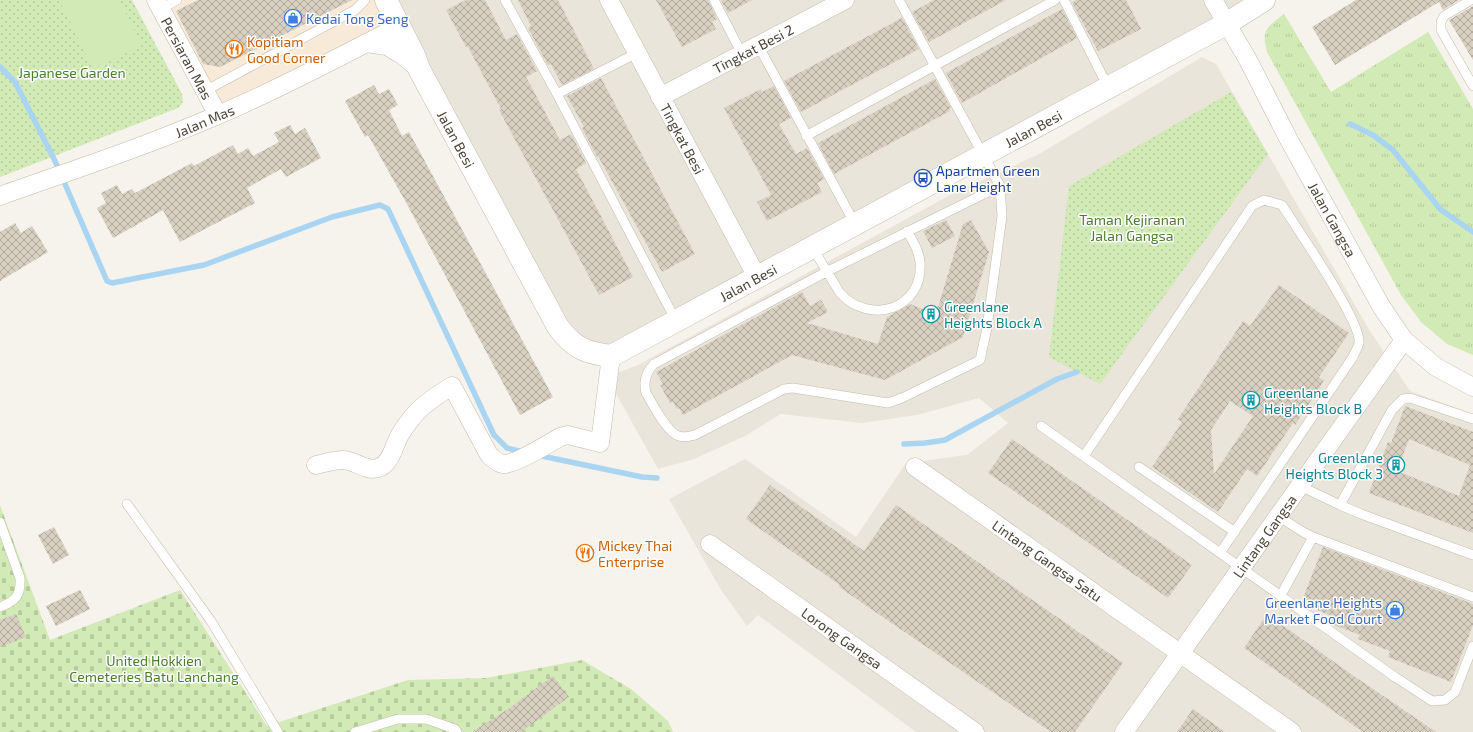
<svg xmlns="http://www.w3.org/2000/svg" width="1473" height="732" viewBox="0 0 1473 732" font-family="'Exo 2',sans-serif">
	<defs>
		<pattern id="grass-tufts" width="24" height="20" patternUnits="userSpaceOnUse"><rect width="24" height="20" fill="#d2eab5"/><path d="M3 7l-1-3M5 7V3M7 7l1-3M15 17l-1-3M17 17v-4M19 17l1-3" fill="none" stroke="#b6ca9c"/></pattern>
		<pattern id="cemetery-stones" width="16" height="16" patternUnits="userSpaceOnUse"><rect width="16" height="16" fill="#d2eab5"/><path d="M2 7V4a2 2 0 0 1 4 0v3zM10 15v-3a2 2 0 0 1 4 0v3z" fill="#b6ca9c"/></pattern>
		<pattern id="park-dots" width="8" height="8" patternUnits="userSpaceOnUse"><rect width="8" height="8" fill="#d2eab5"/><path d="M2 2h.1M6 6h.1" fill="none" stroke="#b6ca9c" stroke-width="1.8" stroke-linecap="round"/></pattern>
		<pattern id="building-cross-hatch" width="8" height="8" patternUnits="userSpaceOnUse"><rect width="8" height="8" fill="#d8cfc1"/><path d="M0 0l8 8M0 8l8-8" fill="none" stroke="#b1aa9e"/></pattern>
	</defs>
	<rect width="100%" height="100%" fill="#f6f3ec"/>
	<path fill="#eae5da" d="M386,0H1264L611,356L579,348Z
		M1202,57L1216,64L1370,331L1410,391L1473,414V732H916L758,615L747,626L721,590L669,499L745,459L856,537L906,463L967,455L1008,423L979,398L917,415L862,423L781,414L745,436L694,459L658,469L614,390L612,375L638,365L954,193L1039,154Z"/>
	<path fill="#f7ead8" d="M177,0H386L400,26L218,115L161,9Z"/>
	<path fill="url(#grass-tufts)" d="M1284,14L1331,92L1428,32L1473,109V355L1447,344L1421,322L1401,295L1267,52C1261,30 1267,27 1284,14Z"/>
	<path fill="url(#cemetery-stones)" d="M0,505L50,640L180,590L267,726L408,680L486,678L582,660L631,689L668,721L673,732H0Z"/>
	<path fill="url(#park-dots)" d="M0,0H132L181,92C184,99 184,103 178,108L0,177Z
		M1231,92L1268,154L1100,384L1049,357L1069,186Z"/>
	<path fill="#d2eab5" d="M59,0H119L142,45L93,69Z"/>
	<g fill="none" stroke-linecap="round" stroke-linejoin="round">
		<path stroke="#a9d4f2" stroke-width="5.5" d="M0,67L15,82L55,161L107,281L112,283L204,265L332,217L380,205L388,209L494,435L507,448L523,452
			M1350,124L1373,135L1393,150L1440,209L1473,232
			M904,444L925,443L945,440L1057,379L1077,372
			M537,455L642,477L657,478"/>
	</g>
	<path fill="url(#building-cross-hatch)" fill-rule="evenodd" d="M198,0H352L220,67L203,64L176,11Z
		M466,0H485L506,40L517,34L537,71L526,77L560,140L571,134L586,163L576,169L633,277L599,295L499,110L501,109L468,47H466L446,10Z
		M518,0H558L594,69L562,85L551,64L548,65L528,28L531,26Z
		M656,0H708L717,19L712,22L716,29L682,47Z
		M721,0H752L728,13Z
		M934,0H1006L929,42L912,12Z
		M1076,0H1126L1141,29L1098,51L1072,3Z
		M1356,0H1459L1443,10L1439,2L1335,65L1312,27Z
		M1473,6V60L1449,20Z
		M1062,9L1077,38L962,103L946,73Z
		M902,18L919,49L801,112L784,81Z
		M601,78L695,254L662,272L598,156L597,157L582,128L584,127L567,96Z
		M935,79L951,108L949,109L950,111L834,174L818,143Z
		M374,85L379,94L389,89L398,105L389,110L402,136L409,132L553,397L520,415L408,206L368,135L365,137L345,101Z
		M774,86L791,118L779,124L796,154L807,148L824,179L817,183L822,192L767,221L757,202L771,195L724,108L761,89L762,92Z
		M290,125L295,134L305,128L321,158L286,177L281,169L247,188L255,203L180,242L163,210L113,238L97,208L106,203L101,193L117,185L122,194L132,189L135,193L192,163L194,166L233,145L238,154L248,148L253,156L279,142L274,133Z
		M946,220L955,236L932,248L923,231Z
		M971,220L989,252L963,337L885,380L792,355L683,415L679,408L677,409L673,402L670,403L660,385L663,384L656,372L802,292L810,306L821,300L828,312L807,323L878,344L887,317L910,304L936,314L963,224Z
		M15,223L21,233L32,226L48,252L0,281V232Z
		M1279,285L1349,333L1319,377L1324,381L1295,425L1293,423L1257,476L1247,469L1218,512L1152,467L1182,422L1178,419L1243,321L1250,326ZM1230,401L1253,416L1214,474L1211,430Z
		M1405,406L1473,432V533L1369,493L1388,442L1391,443ZM1409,439L1470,465L1459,496L1397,471Z
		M1012,439L1192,565L1168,598L988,473Z
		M770,485L864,551L896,505L1123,663L1075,732H1051L839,587L840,585L746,519Z
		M54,527L69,555L53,564L38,535Z
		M1323,547L1473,604V625L1451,682L1388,657L1390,651L1358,639L1360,635L1329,623L1332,616L1301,603Z
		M80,590L90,609L56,626L46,606Z
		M16,614L26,637L0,647V620Z
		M1267,614L1351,674L1436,732H1363L1244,648Z
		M553,676L569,697L521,732H472L508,709Z
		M1193,709L1225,732H1177Z"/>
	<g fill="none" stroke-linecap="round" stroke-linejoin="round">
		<defs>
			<path id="service" d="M505,0L557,94L676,321
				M714,0L742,54
				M899,0L1000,186L1002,216L987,328L980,360L902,398L888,403L793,388L784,389L695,435C690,436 685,438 679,436C667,433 653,404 646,393C643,381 646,372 654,364L826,272L1000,186
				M1064,0L1108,87
				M1471,0L1444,16L1441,22V30L1473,86
				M161,9L177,0
				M758,45L855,224
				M205,91L355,10L365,0
				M557,94L637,53
				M806,136L1055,0
				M812,247L840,293C870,326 924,309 920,262C919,250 912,240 907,231
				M1473,419L1410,398L1403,399L1392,410L1340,505L1361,514L1473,555
				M1041,426L1395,677L1432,701L1445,700L1455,692L1473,646
				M1084,456L1252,206L1264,200L1282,205C1296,227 1362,322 1359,343C1358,347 1355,352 1353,357L1220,553
				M1139,467L1235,532
				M1300,486L1340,505
				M127,504L211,621L278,732
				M1278,516L1303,532L1313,537L1473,597
				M0,522L20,578C21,595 16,601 0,607
				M1281,595L1313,537
				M355,732L398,719H426L455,729L457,732"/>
			<g id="minor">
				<path id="s1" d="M156,0L218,115"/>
				<path id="s2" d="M609,0L757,277"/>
				<path id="s3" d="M1213,0L1248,60L1289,140L1381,306L1404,340L1436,367L1473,387"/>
				<path d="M366,43L387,46L402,55L419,69"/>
				<path id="s4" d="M660,97L845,0"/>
				<path id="s5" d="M0,196C73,170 147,146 218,115C280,89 340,56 400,26"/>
				<path d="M316,465C325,463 334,460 343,460C355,460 366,472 378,468C392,464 394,443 401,433C415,410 429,400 452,386L489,455C493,458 497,463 503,464C512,466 550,443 560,437L568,435L600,443L611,356"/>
				<path id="s6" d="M915,467L1292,732"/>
				<path id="s7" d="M710,544L975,732"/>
				<path id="s8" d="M1124,732L1404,340"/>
			</g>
			<g id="tertiary">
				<path id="s9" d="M386,0L414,55L419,69L558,327C574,348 585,353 611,356L1226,24L1264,0"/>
			</g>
		</defs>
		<use href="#service" stroke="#c2bbae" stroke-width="10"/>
		<use href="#minor" stroke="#c2bbae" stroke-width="19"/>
		<use href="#tertiary" stroke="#c2bbae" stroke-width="23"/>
		<use href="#service" stroke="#fff" stroke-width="9"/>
		<use href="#minor" stroke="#fff" stroke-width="18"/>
		<use href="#tertiary" stroke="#fff" stroke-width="22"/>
	</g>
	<defs>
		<symbol id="shop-ring" viewBox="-11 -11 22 22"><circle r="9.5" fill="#fff" stroke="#3f7fe0" stroke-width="1.5"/><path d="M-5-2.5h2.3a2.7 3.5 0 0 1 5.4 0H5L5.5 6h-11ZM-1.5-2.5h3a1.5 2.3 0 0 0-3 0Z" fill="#3f7fe0"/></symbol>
		<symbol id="restaurant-ring" viewBox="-11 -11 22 22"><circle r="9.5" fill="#fff" stroke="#e8710a" stroke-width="1.5"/><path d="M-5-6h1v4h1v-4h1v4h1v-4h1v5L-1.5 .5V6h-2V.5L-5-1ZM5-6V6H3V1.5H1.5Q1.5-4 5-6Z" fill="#e8710a"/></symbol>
		<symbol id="bus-ring" viewBox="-11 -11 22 22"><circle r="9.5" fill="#fff" stroke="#1a4fb4" stroke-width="1.5"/><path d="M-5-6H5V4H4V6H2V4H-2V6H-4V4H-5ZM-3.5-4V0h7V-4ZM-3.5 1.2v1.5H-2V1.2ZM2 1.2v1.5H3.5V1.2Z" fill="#1a4fb4"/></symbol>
		<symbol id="building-ring" viewBox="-11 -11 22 22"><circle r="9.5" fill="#fff" stroke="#0f9aa8" stroke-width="1.5"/><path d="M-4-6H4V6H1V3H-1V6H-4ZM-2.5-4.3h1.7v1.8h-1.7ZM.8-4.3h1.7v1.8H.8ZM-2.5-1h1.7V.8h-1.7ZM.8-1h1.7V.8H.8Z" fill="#0f9aa8"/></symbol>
	</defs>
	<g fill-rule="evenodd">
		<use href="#shop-ring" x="283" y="8" width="20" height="20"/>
		<use href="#restaurant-ring" x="224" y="39" width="20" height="20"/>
		<use href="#bus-ring" x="913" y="168" width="20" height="20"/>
		<use href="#building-ring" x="921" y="304" width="20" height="20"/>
		<use href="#building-ring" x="1241" y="390" width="20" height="20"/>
		<use href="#building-ring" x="1386" y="455" width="20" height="20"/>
		<use href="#restaurant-ring" x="575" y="543" width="20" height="20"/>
		<use href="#shop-ring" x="1385" y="600" width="20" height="20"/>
	</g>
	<g text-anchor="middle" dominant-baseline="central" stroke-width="3" stroke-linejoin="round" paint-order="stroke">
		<g font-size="14" fill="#366cbe" stroke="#fff" text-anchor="start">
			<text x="306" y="18">Kedai Tong Seng</text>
			<text x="1382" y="602" text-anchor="end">Greenlane Heights<tspan x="1382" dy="16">Market Food Court</tspan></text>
		</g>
		<g font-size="14" fill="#c56008" stroke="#fff" text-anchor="start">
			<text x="247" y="41">Kopitiam<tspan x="247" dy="16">Good Corner</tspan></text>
			<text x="598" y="545">Mickey Thai<tspan x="598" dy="16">Enterprise</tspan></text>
		</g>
		<g font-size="14" fill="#4b4439" stroke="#fff">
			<text stroke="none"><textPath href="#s4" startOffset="105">Tingkat Besi 2</textPath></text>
			<text stroke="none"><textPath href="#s1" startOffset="66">Persiaran Mas</textPath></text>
			<text stroke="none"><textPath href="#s5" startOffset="218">Jalan Mas</textPath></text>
			<text stroke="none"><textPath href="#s9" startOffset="912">Jalan Besi</textPath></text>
			<text stroke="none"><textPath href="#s2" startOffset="157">Tingkat Besi</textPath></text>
			<text stroke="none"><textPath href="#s9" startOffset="156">Jalan Besi</textPath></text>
			<text stroke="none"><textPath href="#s3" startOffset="250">Jalan Gangsa</textPath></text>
			<text stroke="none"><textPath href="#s9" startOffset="588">Jalan Besi</textPath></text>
			<text stroke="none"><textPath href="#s8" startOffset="241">Lintang Gangsa</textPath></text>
			<text stroke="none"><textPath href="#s6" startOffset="162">Lintang Gangsa Satu</textPath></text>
			<text stroke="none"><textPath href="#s7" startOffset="162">Lorong Gangsa</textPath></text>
		</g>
		<g font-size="14" fill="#4a7f2a" stroke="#fff">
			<text x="72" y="72">Japanese Garden</text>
			<text x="1132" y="219">Taman Kejiranan<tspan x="1132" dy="16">Jalan Gangsa</tspan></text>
			<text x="154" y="660">United Hokkien<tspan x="154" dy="16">Cemeteries Batu Lanchang</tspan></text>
		</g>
		<g font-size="14" fill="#164399" stroke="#fff" text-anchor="start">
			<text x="936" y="170">Apartmen Green<tspan x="936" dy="16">Lane Height</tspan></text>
		</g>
		<g font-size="14" fill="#0d838f" stroke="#fff" text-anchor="start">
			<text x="944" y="306">Greenlane<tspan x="944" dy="16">Heights Block A</tspan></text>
			<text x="1264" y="392">Greenlane<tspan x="1264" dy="16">Heights Block B</tspan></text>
			<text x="1383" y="457" text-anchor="end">Greenlane<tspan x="1383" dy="16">Heights Block 3</tspan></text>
		</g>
	</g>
</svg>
